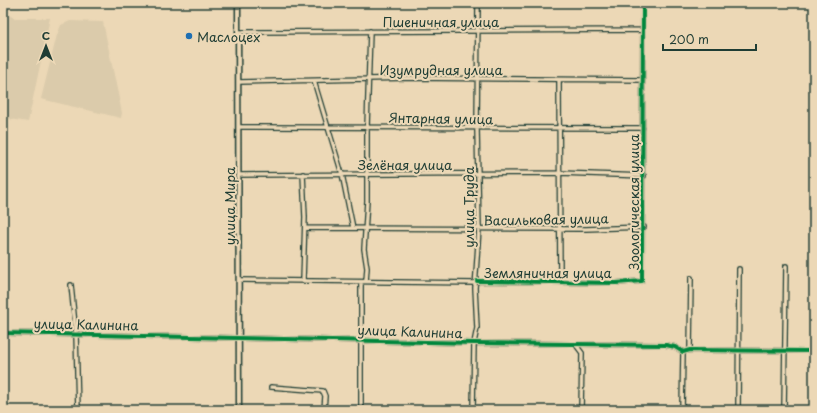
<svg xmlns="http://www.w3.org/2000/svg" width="817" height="413" viewBox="0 0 817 413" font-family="'Playpen Sans',sans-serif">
	<rect width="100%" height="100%" fill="#ecd8b6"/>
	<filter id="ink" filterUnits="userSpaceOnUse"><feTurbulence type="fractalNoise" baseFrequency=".025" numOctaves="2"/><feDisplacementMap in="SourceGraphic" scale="8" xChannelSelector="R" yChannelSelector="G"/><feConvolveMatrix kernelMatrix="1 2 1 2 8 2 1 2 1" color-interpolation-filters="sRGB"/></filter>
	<g filter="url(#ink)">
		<path fill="#dbcbab" d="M3,8L6,14L15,18H50L28,122L3,118Z
			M70,21L103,22L122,113L121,118L41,99L57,35L61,25Z"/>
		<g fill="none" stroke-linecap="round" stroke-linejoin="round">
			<defs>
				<path id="minor" d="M238,32L643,30
					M559,80L560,282
					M314,81L342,174L353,228
					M239,82L410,78L643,80
					M239,127L643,128
					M239,175L560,173L644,176
					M305,228L586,229L644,227
					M239,280L476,283
					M303,281L305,217L303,174
					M366,281L367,268L364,249L367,201V127L370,31
					M477,281L616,283L642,281L643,3
					M361,282V410
					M71,285L76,334L78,410
					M3,333L474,343L666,345L675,347L683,352L690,350L814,351
					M576,345L582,353L581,410
					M690,350L691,278
					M271,387L323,391L325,396L324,410
					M473,410L474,343L477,328L475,288L479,229L477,129L478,3
					M682,410L683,352
					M738,410L739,269
					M784,410L786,266"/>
				<path id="major" d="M238,3L239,410"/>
			</defs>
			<use href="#minor" stroke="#1f3d34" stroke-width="6"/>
			<use href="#major" stroke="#1f3d34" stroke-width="7"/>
			<use href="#minor" stroke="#ecd8b6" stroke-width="3.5"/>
			<use href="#major" stroke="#ecd8b6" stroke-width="4"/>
			<defs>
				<path id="cycleway" d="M477,281L616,283L642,281L643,3
					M3,333L474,343L666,345L675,347L683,352L690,350L814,351"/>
			</defs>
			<use href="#cycleway" stroke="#ecd8b6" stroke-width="6"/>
			<use href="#cycleway" stroke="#00873e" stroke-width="4"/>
		</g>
	</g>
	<circle fill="#1f6fb2" stroke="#ecd8b6" stroke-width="1.5" cx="189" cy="36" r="4"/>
	<g text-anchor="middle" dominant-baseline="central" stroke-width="4" stroke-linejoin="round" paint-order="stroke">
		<g font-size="13" fill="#1f3d34" stroke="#ecd8b6">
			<text x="441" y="21">Пшеничная улица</text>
			<text x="441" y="69">Изумрудная улица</text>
			<text transform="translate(441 118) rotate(1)">Янтарная улица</text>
			<text x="405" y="164">Зелёная улица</text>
			<text transform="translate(633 202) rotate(-90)">Зоологическая улица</text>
			<text transform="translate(229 206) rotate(-90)">улица Мира</text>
			<text transform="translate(468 207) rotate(-90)">улица Труда</text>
			<text transform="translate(546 219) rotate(-1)">Васильковая улица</text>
			<text x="548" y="272">Земляничная улица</text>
			<text transform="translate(86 324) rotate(1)">улица Калинина</text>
			<text transform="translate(410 331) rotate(2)">улица Калинина</text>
		</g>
		<g font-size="13" fill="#1f3d34" stroke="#ecd8b6" text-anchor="start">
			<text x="197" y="36">Маслоцех</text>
		</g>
	</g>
	<rect width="817" height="413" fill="none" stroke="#ecd8b6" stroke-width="16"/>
	<rect x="8" y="8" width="801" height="397" fill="none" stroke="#1f3d34" stroke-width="1.5" filter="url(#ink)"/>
	<g transform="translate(46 46)" stroke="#ecd8b6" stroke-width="3" paint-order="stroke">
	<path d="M0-3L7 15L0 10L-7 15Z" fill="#1f3d34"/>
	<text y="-6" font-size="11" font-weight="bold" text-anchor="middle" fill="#1f3d34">С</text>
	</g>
	<path d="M663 44v6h93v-6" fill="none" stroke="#1f3d34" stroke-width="2"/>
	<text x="669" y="44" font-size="12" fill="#1f3d34" stroke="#ecd8b6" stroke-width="3" paint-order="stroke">200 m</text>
</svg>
